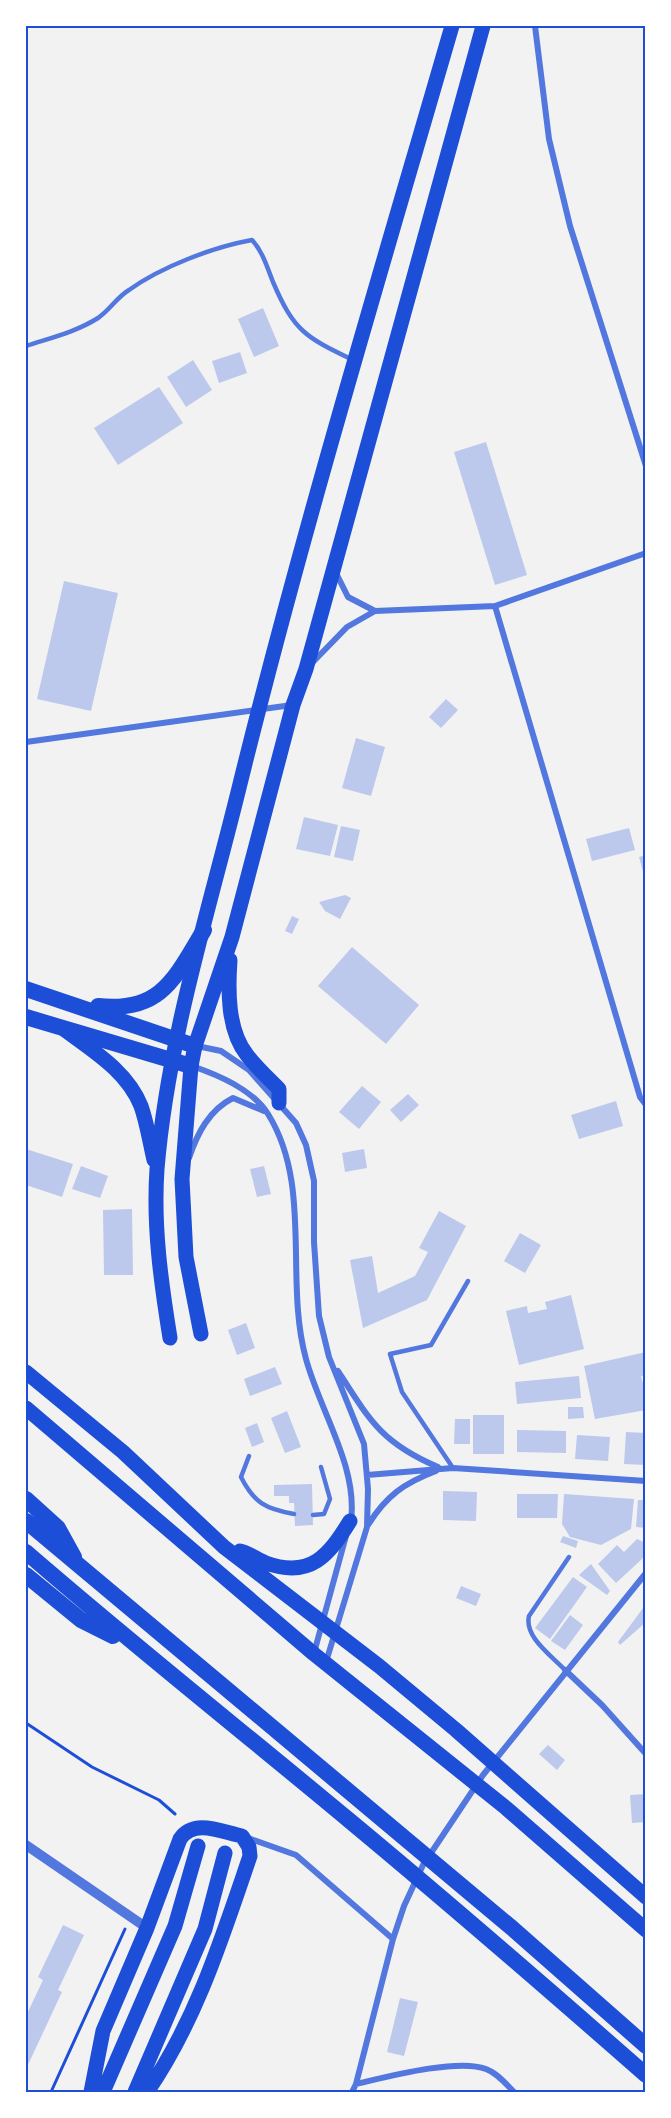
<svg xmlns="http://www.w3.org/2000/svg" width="671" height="2118" viewBox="0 0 671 2118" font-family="'Libre Baskerville',serif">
	<rect width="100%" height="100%" fill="#f2f2f2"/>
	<path fill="#bdc9ec" d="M263,308L279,346L254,357L238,319Z
		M240,352L247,373L219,383L212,361Z
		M193,360L212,390L186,407L167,377Z
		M159,387L183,423L118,465L94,428Z
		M486,442L527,575L495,585L454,452Z
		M64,581L118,593L91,711L37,699Z
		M446,699L458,710L441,728L429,717Z
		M356,738L385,747L371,796L342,788Z
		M304,817L338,825L330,856L296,849Z
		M341,826L360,830L353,861L334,857Z
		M629,828L635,850L592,861L586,839Z
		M646,855V879H645L639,857Z
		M345,895L351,898L340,919L325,911L319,902Z
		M292,916L299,919L292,934L285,931Z
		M352,947L419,1005L386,1044L318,986Z
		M362,1086L381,1102L359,1129L339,1112Z
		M408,1094L419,1105L401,1122L390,1110Z
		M616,1101L623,1126L579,1139L571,1115Z
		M26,1149L73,1164L62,1197L26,1185Z
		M364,1149L367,1168L345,1172L342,1153Z
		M81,1166L108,1176L100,1198L72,1189Z
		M264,1166L271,1194L257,1197L250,1169Z
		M132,1209L133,1275H104L103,1210Z
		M439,1211L466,1226L427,1300L363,1328L350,1260L372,1256L378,1293L415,1276L428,1252L419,1248Z
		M520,1233L541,1245L525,1273L504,1261Z
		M571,1295L584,1349L519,1365L506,1311L527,1306L528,1313L547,1309L545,1302Z
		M246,1323L255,1348L237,1355L228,1330Z
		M646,1352V1375L641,1376L646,1395V1410L595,1419L584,1366Z
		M275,1367L282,1384L250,1396L244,1379Z
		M579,1376L581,1398L517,1404L515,1382Z
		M568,1407H583L584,1418L568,1419Z
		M287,1411L301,1447L285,1453L271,1418Z
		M473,1415H504V1454H473Z
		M455,1419H470V1444H454Z
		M257,1423L264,1442L252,1447L245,1428Z
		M517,1430L566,1431V1453L517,1452Z
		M626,1432L646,1433V1465L624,1464Z
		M577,1435L610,1437L608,1461L575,1459Z
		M312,1484L313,1525L295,1526L294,1503H289V1496H274V1485Z
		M443,1491L477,1492L476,1521L443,1520Z
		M517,1494H558L557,1518H517Z
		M564,1494L634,1499L631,1529L601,1545L570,1537L562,1524Z
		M638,1500H646V1528L636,1527Z
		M563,1536L578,1541L576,1548L560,1542Z
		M637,1539L646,1543V1552L642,1559L616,1583L598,1564L617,1545L624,1552Z
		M591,1564L610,1591L607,1595L579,1575Z
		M573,1577L587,1587L550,1639L535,1628Z
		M461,1586L481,1594L476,1606L456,1598Z
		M646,1604V1622L620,1645L618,1642Z
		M570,1615L583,1625L565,1650L551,1641Z
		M548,1745L565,1760L557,1770L539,1754Z
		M646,1794V1822L632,1823L630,1795Z
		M63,1925L84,1935L58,1990L62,1992L26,2069V2016L43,1980L38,1977Z
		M400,1998L418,2002L404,2056L387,2052Z"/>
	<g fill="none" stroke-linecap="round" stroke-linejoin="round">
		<path stroke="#1d4ed8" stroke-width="3" d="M26,1723L92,1767L159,1800L175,1814
			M51,2092L125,1929"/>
		<path stroke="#5277de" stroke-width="4.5" d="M26,346C50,338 76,332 98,318C110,310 117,297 129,290C161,267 213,247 252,240C263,252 267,267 273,282C294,331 305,337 353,360
			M249,1456L241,1477C254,1503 266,1509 294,1514
			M453,1468L402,1392L390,1354L431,1345L468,1281
			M313,1515L324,1514L330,1499L321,1467
			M565,1670C552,1656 524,1637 529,1616L569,1557"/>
		<path stroke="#5277de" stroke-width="6" d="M535,26L549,139L570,226L646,466
			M495,606L640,1097L646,1105
			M375,611L495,606L646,553
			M312,663L347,627L375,611L348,597L336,573
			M26,742L292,705
			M197,1046L221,1051L249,1070L296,1123L306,1145L314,1181V1242L319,1316L329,1357L364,1444L368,1489L367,1527L326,1662
			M192,1066C218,1075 252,1089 268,1114C313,1186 284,1280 306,1359C320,1411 358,1467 351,1520
			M189,1158C197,1134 209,1110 233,1098L264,1111
			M338,1371C370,1421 382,1443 438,1467
			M367,1475L453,1468L646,1481
			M368,1525C386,1496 404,1483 436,1471
			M314,1653L346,1536
			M565,1670L602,1705L646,1754
			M248,1838L296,1855L393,1939
			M356,2084C386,2077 458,2058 486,2069C497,2073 506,2084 514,2092
			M352,2092L356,2084L393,1939L404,1906L423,1865L483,1775L646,1573"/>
		<path stroke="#5277de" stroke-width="10" d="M26,1845L147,1928"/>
		<path stroke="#1d4ed8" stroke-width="15" d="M230,960C228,989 227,1030 247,1055C256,1067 268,1078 279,1089V1103
			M65,1030C93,1051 127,1071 141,1106C147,1123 150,1143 154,1160
			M201,1334L186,1257L182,1179L191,1066L195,1046L232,937L293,705L306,669L483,26
			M170,1338C161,1282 153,1226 157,1169C168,1038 209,911 240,784C303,529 379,278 452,26
			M26,1372L123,1452L224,1547L379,1666L456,1730L646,1897
			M26,1408L314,1654L506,1808L646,1930
			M240,1551C250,1553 257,1560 266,1563C311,1579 329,1555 350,1521
			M91,2092L103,2031L147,1928L180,1839C194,1818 222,1832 242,1836L249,1847L250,1856C222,1938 196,2021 147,2092
			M103,2092L175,1926L198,1846
			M135,2092L205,1929L225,1853"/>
		<path stroke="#1d4ed8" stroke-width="16" d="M26,989L195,1046
			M98,1006C161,1013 175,978 204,930
			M26,1017L191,1066
			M26,1499L58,1528L74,1557
			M26,1521L512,1928L646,2046
			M26,1552C132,1644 242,1731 350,1821C450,1904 548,1989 646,2075
			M26,1575L81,1620L113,1636"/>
	</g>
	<rect width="671" height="2118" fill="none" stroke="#ffffff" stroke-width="54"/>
	<rect x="27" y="27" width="617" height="2064" fill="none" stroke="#1d4ed8" stroke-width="2"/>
</svg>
